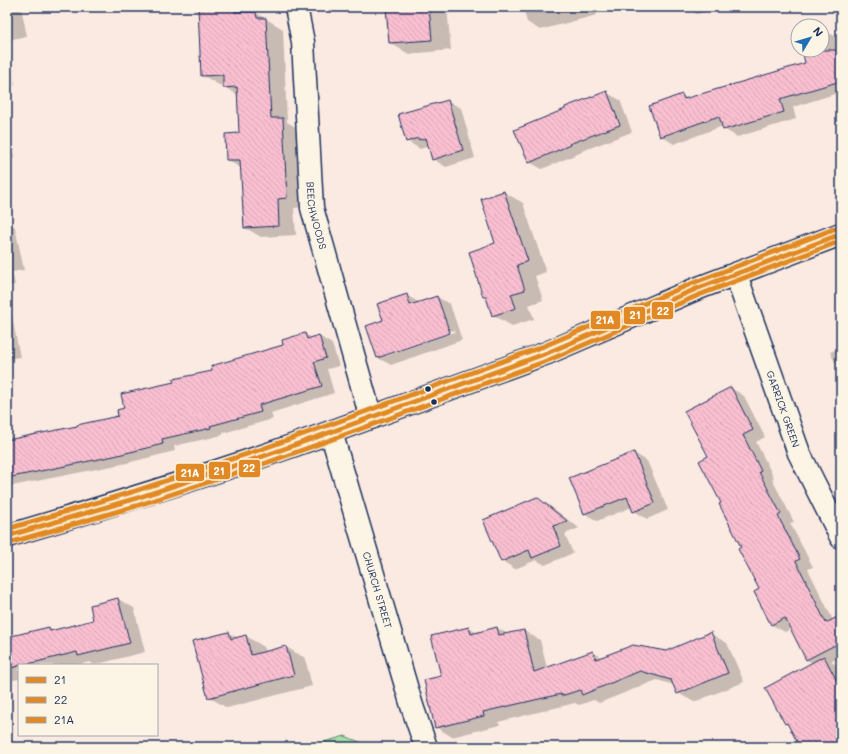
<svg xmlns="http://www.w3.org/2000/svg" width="848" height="754" viewBox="0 0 848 754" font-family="Mali,sans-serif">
	<defs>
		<pattern id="forest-firs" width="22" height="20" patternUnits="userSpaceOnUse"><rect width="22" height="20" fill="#a6dfa4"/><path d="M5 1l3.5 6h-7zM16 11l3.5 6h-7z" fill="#8ec090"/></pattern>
		<pattern id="building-back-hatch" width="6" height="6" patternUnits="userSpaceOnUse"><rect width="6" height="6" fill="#f9bfd0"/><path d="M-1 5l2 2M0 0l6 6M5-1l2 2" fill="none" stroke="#d5a4b5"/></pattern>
	</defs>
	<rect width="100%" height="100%" fill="#fbeae1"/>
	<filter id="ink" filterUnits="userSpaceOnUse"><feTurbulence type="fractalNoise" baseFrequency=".025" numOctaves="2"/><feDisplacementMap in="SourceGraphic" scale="8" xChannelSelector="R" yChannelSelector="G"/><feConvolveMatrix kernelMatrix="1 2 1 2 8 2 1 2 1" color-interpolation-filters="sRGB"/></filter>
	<g filter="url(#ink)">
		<path fill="url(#forest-firs)" stroke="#608781" d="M345,736L367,745L366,747H306Z"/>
		<path fill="#0003" fill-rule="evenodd" d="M7,7H21L27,36L7,40Z
			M199,7H251L252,13H256L283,29L287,122L299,129L304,207L294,208L296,235L261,237L244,227L241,168L227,160L240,134L238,95L224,87V85H219L202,75Z
			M387,7H447L451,50L409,54L390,43Z
			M523,7H595L597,15L540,30L527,22Z
			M684,7H723L697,14Z
			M831,34L841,40V92L793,107L796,119L737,137L724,129L723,126L674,144L661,136L682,95L688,99L807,63L803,50H822V37Z
			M7,46L15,85L7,86Z
			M607,93L620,100L632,132L582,151V152L542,169L529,162Z
			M448,101L461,108L475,158L446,167L433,159L429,146L420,149L407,141Z
			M7,116L14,158L7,160Z
			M504,192L523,203L546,272L535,276L543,300L529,305L534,319L512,326L493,315L488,299L484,297L497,244Z
			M7,200L11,225L15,227L24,270L12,272L15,285L7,286Z
			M7,291L20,357L7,359Z
			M406,295L420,303L437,297L450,304L462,340L391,365L378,358L368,326L384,321ZM454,330L455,332L386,356V354Z
			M305,334L312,338L319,336L332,344L339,366L327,369L334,393L271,413L273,419L223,433V435L174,446L175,451L127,463L7,487V426L9,427L12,440L120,417L175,383L213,371L285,345Z
			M841,348V368L836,365L830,352Z
			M731,388L744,396L765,437L756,442L774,478L772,479L794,522L790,523L813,567L808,569L833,620L841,617V656L831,662L837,665L841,673V747H801L789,726L786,724L813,663L807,660L791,629L785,632L772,625L755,592L761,590L723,503L709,457Z
			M634,453L647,461L668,510L647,519L634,511L632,507L597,521L584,513Z
			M537,498L550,506L579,528L565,534L573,553L545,565L536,560L515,569L502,561Z
			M118,599L134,608L145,652L94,665L90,662L76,665H19V679L7,681V638L49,628L54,631L95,621L91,606Z
			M469,628L477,633L497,628L508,634L524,631L540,640L547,668L593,652L603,658L667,652L711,634L727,643L744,682L694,702L678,693L674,685L657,680L599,703L594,700L579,705L575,703L498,722L500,725L452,737L436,727L442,677Z
			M228,633L238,638L246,636L264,647L266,652L286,647L305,658L312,686L227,708L209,697Z"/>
		<path fill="url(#building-back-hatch)" stroke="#1b2f5e" d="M198,7H235V12H256L257,18H266L271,118H283L287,198L278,199L279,226L244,228L240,160H226L225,134L239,133L237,87L223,88V75L201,76Z
			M386,7H429L432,40L389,43Z
			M802,50H836L841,67V81L780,99L784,112L723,130L719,116L660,137L649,106L682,94L684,99L805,63Z
			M607,91L620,125L569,144L570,145L529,163L514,130L565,109V107Z
			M448,100L463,150L432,160L426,138L419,140L418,138L406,142L398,114Z
			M504,191L528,261L517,265L525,290L511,294L516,308L492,316L486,297H483L469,252L495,243L481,199Z
			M407,294L410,305L437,296L450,333L377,358L366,326L383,320L377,304Z
			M305,333L307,339L319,335L326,358L314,362L322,386L259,405L261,412L210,426L211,428L162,439L163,444L114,456L7,478V440L77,426V425L118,416L117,410L124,408L121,394L174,382L173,379L212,371L211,366L283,345L282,340Z
			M731,387L753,430L743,435L761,471L759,472L781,514L778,516L800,559L796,561L826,623L841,615V642L806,660L785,618L771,625L754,592L759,589L738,549L741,547L719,504L721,503L699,461L708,456L684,411Z
			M634,452L655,503L633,512L627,497L584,514L569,478Z
			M537,497L567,521L553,526L561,546L532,558L529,550L501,562L483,520Z
			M118,598L130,643L78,656L77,652L24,665H19V666L7,669V637L49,627L50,631L93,620L90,605Z
			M469,627L471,634L497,627L499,635L524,630L534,672L593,651L596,659L633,645L666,651L711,632L728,673L677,694L671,680L640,671L582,695L580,690L561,696V694L483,712L484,716L435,728L424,680L441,676L431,636Z
			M229,632L231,639L246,635L251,655L286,646L294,675L208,698L192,641Z
			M824,656L841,689V747H800L787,723L785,724L765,688Z"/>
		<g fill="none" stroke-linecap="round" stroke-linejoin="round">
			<defs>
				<g id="street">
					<path id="s1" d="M296,7L303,42L312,208L371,418"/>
					<path id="s2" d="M736,275L799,453L841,537"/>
					<path d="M331,432L547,353L696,289L841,234"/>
				</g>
				<g id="secondary">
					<path id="s3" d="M7,536C116,504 224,471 331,432L412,706L426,747"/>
				</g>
			</defs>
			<use href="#street" stroke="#1b2f5e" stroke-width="25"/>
			<use href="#secondary" stroke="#1b2f5e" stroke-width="25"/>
			<use href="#street" stroke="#fcf5e5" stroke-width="22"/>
			<use href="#secondary" stroke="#fcf5e5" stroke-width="22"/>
			<defs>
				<path id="bus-1" d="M7,536L134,499L264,456L331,432L547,353L696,289L841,234"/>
				<path id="bus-2" d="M9,543L136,506L266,463L333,439L549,360L699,295L841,241"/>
				<path id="bus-3" d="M7,529L132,492L262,449L329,425L544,346L693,283L839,227"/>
			</defs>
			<use href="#bus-1" stroke="#fcf5e5" stroke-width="8"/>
			<use href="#bus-2" stroke="#fcf5e5" stroke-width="8"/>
			<use href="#bus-3" stroke="#fcf5e5" stroke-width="8"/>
			<use href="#bus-1" stroke="#e18924" stroke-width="5"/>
			<use href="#bus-2" stroke="#e18924" stroke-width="5"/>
			<use href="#bus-3" stroke="#e18924" stroke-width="5"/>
		</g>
	</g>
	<g fill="#1b2f5e" stroke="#fcf5e5" stroke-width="1.5">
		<circle cx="428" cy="389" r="3.5"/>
		<circle cx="434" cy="402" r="3.5"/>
	</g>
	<g text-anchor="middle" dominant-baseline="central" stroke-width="3" stroke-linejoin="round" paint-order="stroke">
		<g font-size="10" fill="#1b2f5e" stroke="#fcf5e5">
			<text stroke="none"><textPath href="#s1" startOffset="210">BEECHWOODS</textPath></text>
			<text stroke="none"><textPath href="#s2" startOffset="142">GARRICK GREEN</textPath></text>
			<text stroke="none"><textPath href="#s3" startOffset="505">CHURCH STREET</textPath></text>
		</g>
	</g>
	<g stroke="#fcf5e5" stroke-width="1.5">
		<rect x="651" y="301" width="23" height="19" rx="4" fill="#e18924"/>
		<rect x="623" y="306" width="23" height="19" rx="4" fill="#e18924"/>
		<rect x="590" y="310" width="31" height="20" rx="4" fill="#e18924"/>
		<rect x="238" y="459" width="23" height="19" rx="4" fill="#e18924"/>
		<rect x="208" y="461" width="23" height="19" rx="4" fill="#e18924"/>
		<rect x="175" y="463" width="30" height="19" rx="4" fill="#e18924"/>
	</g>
	<g font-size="11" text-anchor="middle" font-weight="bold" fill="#fff">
		<text x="663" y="315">22</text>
		<text x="635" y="319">21</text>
		<text x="605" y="324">21A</text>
		<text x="249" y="472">22</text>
		<text x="219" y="475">21</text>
		<text x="190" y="477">21A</text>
	</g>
	<rect width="848" height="754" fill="none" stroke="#fcf5e5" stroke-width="24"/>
	<rect x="12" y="12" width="824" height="730" fill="none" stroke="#1b2f5e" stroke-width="1.5" filter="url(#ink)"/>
	<rect x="18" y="664" width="140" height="72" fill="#fcf5e5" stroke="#a2a6af"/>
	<rect x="26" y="677" width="20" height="6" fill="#e18924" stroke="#a2a6af"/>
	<text x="54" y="684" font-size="12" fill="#1b2f5e">21</text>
	<rect x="26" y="697" width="20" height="6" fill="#e18924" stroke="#a2a6af"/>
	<text x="54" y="704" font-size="12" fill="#1b2f5e">22</text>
	<rect x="26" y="717" width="20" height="6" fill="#e18924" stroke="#a2a6af"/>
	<text x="54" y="724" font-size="12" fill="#1b2f5e">21A</text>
	<g transform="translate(810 38) rotate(52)"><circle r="19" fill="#fcf5e5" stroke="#a2a6af"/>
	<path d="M0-3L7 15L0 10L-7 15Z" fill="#1f6fb2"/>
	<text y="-6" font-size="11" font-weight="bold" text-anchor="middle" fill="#1b2f5e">N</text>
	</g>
</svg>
